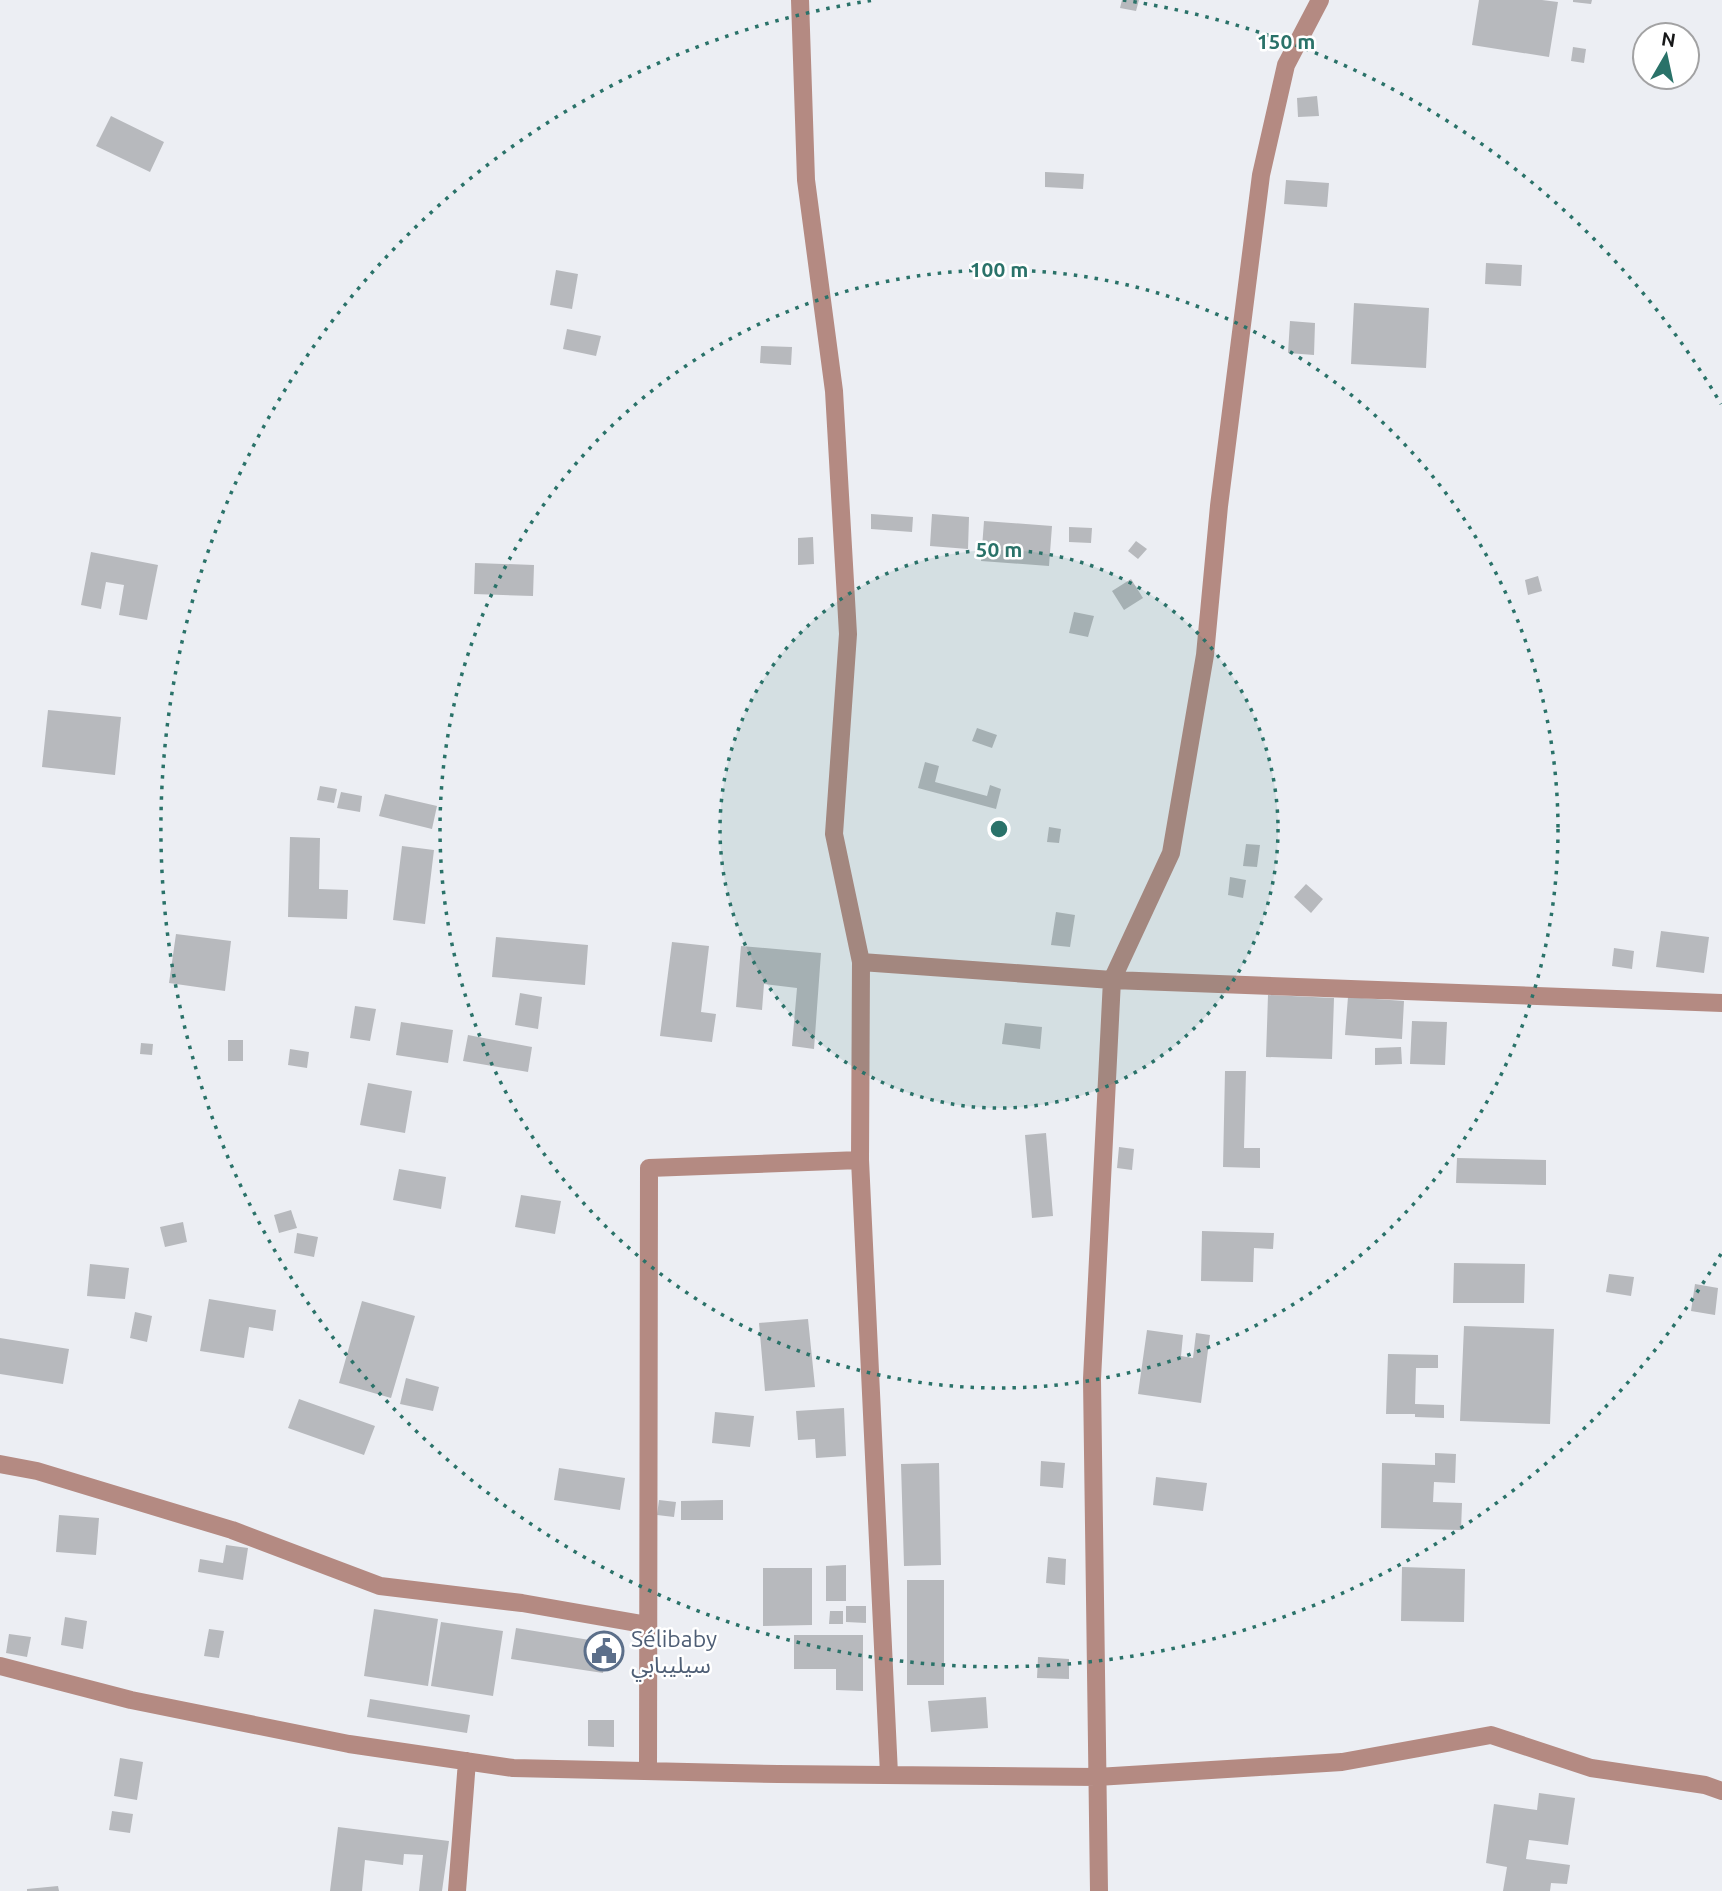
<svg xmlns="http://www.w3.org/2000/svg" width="1722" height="1891" viewBox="0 0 1722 1891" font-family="Ubuntu,'Noto Sans Arabic',sans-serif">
	<rect width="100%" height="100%" fill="#eceef3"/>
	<path fill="#b7b9bd" d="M1122,0H1139L1136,11L1120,8Z
		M1479,0H1542L1558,2L1549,57L1472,45Z
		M1573,0H1592L1591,4L1573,2Z
		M1573,47L1586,49L1584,63L1571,61Z
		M1317,96L1319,116L1298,117L1297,98Z
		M111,116L164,142L150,172L96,146Z
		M1045,172L1084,174L1083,189L1045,187Z
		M1286,180L1329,183L1327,207L1284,204Z
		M1486,263L1522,265L1521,286L1485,284Z
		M556,270L578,274L572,309L550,305Z
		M1354,303L1429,308L1426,368L1351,364Z
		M1290,321L1315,323L1314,355L1288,353Z
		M567,329L601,336L596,356L563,349Z
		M761,346L792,347L791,365L760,363Z
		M871,514L913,517L912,532L871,529Z
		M932,514L969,517L968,549L930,546Z
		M984,521L1052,526L1049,566L981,561Z
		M1069,527L1092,528L1091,543L1069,542Z
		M813,537L814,564L798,565V538Z
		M1136,541L1147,549L1138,559L1128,551Z
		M91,552L158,565L147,620L119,615L124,585L106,582L101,609L81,605Z
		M475,563L534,565L533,596L474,594Z
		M1538,576L1542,591L1528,595L1525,580Z
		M1131,579L1143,598L1124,610L1112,591Z
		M1074,612L1094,616L1088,637L1069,633Z
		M48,710L121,717L115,775L42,767Z
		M977,728L997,735L992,748L972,741Z
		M925,762L939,766L935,782L987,796L990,785L1001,789L996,809L918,788Z
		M320,786L337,789L334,803L317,800Z
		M341,792L362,796L360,812L337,808Z
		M385,794L437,806L432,829L379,816Z
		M1049,827L1061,829L1059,843L1047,842Z
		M290,837L320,838L319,889L348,890L347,919L288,917Z
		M1246,844L1260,845L1257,867L1243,866Z
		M402,846L434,850L425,924L393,920Z
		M1230,877L1246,880L1243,898L1228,895Z
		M1306,884L1323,899L1311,913L1294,897Z
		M1056,912L1075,915L1070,947L1051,945Z
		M1661,931L1709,937L1704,973L1656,967Z
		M176,934L231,941L225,991L169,983Z
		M496,937L588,945L585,985L492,977Z
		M672,942L709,946L701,1012L716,1014L712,1042L660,1036Z
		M741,946L821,953L814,1049L792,1046L797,988L764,984L762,1010L736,1007Z
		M1614,948L1634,951L1632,969L1612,966Z
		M520,993L542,997L538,1029L515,1025Z
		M1268,995L1334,998L1332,1059L1266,1057Z
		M1348,997L1404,1001L1402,1039L1345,1035Z
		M355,1006L376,1009L370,1041L350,1038Z
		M1412,1021L1447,1022L1445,1065L1410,1064Z
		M401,1022L453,1030L448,1063L396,1055Z
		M1005,1023L1042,1027L1040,1049L1002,1044Z
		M468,1035L532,1047L528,1072L463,1061Z
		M228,1040H243V1061H228Z
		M141,1043L153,1044L152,1055L140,1054Z
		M1401,1047L1402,1064L1375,1065V1048Z
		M290,1049L309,1052L307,1068L288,1065Z
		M1225,1071H1246L1244,1148H1260V1168L1223,1167Z
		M368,1083L412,1091L405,1133L360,1125Z
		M1046,1133L1053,1216L1032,1218L1025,1135Z
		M1119,1147L1134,1149L1132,1170L1117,1168Z
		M1457,1158L1546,1160V1185L1456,1183Z
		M399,1169L446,1177L441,1209L393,1200Z
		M521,1195L561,1201L555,1234L515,1227Z
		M291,1210L297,1228L279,1233L274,1215Z
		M183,1222L187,1242L165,1247L160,1227Z
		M1202,1231L1274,1233L1273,1249L1254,1248L1253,1282L1201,1281Z
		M297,1233L318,1237L314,1257L294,1253Z
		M1454,1263L1525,1264L1524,1303H1453Z
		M90,1264L129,1268L125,1299L87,1296Z
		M1609,1274L1634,1277L1631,1296L1606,1292Z
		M1695,1284L1718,1288L1715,1315L1691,1311Z
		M209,1299L276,1310L273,1331L249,1327L244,1358L200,1351Z
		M362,1301L415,1316L391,1398L339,1383Z
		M135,1312L152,1316L147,1342L130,1338Z
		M808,1319L815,1387L765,1391L759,1323Z
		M1464,1326L1554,1329L1550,1424L1460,1421Z
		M1147,1330L1183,1335L1181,1356L1193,1358L1196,1333L1210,1335L1201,1403L1138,1394Z
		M0,1338L69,1349L63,1384L0,1374Z
		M1388,1354L1438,1355V1368H1416L1415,1404L1444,1405V1418L1415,1417V1414H1386Z
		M406,1378L439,1387L433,1411L400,1404Z
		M299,1399L375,1426L364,1455L288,1428Z
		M844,1408L846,1456L816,1458L815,1439L798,1440L796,1411Z
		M715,1412L754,1416L750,1447L712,1443Z
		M1435,1453L1456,1454L1455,1483L1434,1482L1433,1502L1462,1503L1461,1530L1381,1528L1382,1463L1435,1465Z
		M1041,1461L1065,1463L1063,1488L1040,1486Z
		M939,1463L941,1565L904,1566L901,1464Z
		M559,1468L625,1478L620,1510L554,1500Z
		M1156,1477L1207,1483L1203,1511L1153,1505Z
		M659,1500L676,1502L674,1517L657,1515Z
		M723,1500V1520H681V1501Z
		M59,1515L99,1518L96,1555L56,1552Z
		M226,1545L248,1548L243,1580L198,1572L200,1559L223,1563Z
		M1048,1557L1066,1559L1065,1585L1046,1583Z
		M846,1565V1601H826V1566Z
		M1402,1567L1465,1569L1464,1622L1401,1621Z
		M763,1568H812V1625L763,1626Z
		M907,1580H944V1685H907Z
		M846,1606H866V1623L846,1622Z
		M374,1609L438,1619L428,1686L364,1676Z
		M830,1611H843V1624H829Z
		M65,1617L87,1621L83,1649L61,1645Z
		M441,1622L503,1631L493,1696L431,1686Z
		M516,1628L608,1643L603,1673L511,1659Z
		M209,1629L224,1631L219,1658L204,1656Z
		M9,1634L31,1637L27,1657L6,1653Z
		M794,1635H863V1691L836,1690V1669H794Z
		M1038,1657L1069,1659V1679L1037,1678Z
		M986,1697L988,1728L931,1732L928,1701Z
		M370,1699L470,1715L467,1733L367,1717Z
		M588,1720H614V1747L588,1746Z
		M120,1758L143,1762L137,1800L114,1796Z
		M1539,1793L1575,1798L1568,1845L1529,1840L1526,1859L1570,1865L1567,1884L1551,1883L1550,1891H1503L1507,1867L1486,1863L1494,1804L1537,1810Z
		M112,1811L133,1814L130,1833L109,1830Z
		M338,1827L449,1841L442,1891H419L423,1855L404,1854L403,1865L365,1860L362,1891H330Z
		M58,1886L59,1891H27V1889Z"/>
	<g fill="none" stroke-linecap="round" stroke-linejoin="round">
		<path stroke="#b48a82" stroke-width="18" d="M800,0L806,180L834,391L848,634L834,834L861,962L860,1160L889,1774
			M861,962L1112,980L1722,1003
			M0,1464L37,1471L232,1530L380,1586L522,1603L648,1625
			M0,1666L131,1700L349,1744L513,1768L778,1774L1097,1777L1342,1762L1491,1735L1591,1768L1705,1785L1722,1791
			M648,1771L649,1168L860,1160
			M457,1891L467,1761
			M1099,1891L1092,1379L1112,980L1171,853L1205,655L1219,506L1261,175L1286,65L1320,0"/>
	</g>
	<circle cx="999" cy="829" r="279" fill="#2a7269" fill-opacity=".12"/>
	<g fill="none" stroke="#2a7269" stroke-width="3.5" stroke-dasharray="3.5 7">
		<circle cx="999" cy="829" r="279"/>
		<circle cx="999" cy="829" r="559"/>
		<path d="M1721 1254A838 838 0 1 1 875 0M1123 0A838 838 0 0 1 1721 404"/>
	</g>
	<defs>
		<symbol id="civic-ring" viewBox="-11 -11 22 22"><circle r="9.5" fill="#fff" stroke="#5c6f8a" stroke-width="1.5"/><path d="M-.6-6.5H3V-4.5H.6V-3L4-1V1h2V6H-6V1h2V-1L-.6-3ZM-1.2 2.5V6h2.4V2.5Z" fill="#5c6f8a"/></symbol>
	</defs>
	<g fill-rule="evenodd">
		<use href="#civic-ring" x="582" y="1629" width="44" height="44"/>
	</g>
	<g text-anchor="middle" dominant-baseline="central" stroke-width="5" stroke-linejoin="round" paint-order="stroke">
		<g font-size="23" fill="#4e5e75" stroke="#fff" text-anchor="start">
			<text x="631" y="1638">Sélibaby<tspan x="631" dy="26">سيليبابي</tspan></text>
		</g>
	</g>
	<circle cx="999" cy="829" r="10" fill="#2a7269" stroke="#fff" stroke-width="3.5"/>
	<g font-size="21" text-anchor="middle" font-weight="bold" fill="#2a7269" stroke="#fff" stroke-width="5" stroke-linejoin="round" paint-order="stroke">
		<text x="1286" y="49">150 m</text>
		<text x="999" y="277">100 m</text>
		<text x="999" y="557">50 m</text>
	</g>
	<g transform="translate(1666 56) rotate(9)"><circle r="33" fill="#ffffff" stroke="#a2a2a3" stroke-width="2"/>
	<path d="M0-5L12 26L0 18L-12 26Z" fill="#2a7269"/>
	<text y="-10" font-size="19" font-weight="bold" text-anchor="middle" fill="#161718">N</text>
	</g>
</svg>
